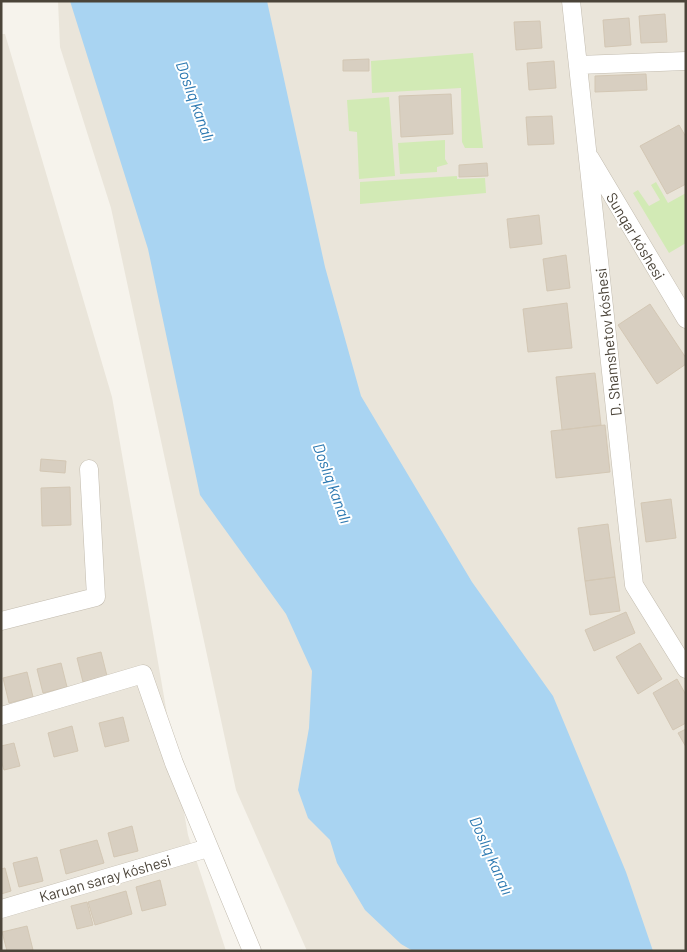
<svg xmlns="http://www.w3.org/2000/svg" width="687" height="952" viewBox="0 0 687 952" font-family="Barlow,sans-serif">
	<rect width="100%" height="100%" fill="#f6f3ec"/>
	<path fill="#eae5da" d="M58,1H686V951H307L236,790L111,208L60,47Z
		M1,34H5L112,397L188,835L226,951H1Z"/>
	<path fill="#d2eab5" d="M473,53L483,148H465L462,142L461,88L372,93L371,61Z
		M389,97L395,176L359,179L357,132L349,131L347,100Z
		M445,140V159L448,164L437,167V172L400,174L398,143Z
		M457,176V179L485,178L486,193L360,204V182Z
		M656,182L668,203L686,193V243L669,253L633,193L638,190L649,206L660,200L651,185Z"/>
	<path fill="#a9d4f2" d="M70,1H267L325,267L361,396L472,582L553,696L626,872L653,951H413L401,944L365,910L337,863L330,840L308,818L298,790L309,728L312,671L286,614L200,495L148,249Z"/>
	<path fill="#d8cfc1" stroke="#d3c7b4" d="M665,14L667,42L641,43L639,16Z
		M629,18L631,45L605,47L603,20Z
		M540,21L542,48L516,50L514,22Z
		M369,59V71H343V60Z
		M554,61L556,88L529,90L527,63Z
		M646,74L647,90L595,92V76Z
		M451,94L453,134L401,137L399,96Z
		M552,116L554,144L528,145L526,117Z
		M679,125L686,137V184L667,194L640,146Z
		M487,163L488,176L459,177V165Z
		M539,215L542,244L510,248L507,219Z
		M566,255L570,288L547,291L543,259Z
		M567,303L572,348L528,352L523,309Z
		M650,304L686,358V364L657,384L618,325Z
		M595,373L601,425L562,430L556,377Z
		M605,425L610,472L556,478L551,431Z
		M41,459L66,461L65,473L40,471Z
		M70,487L71,525L42,526L41,488Z
		M671,499L676,538L646,542L641,503Z
		M608,524L615,577L585,581L578,528Z
		M615,577L620,611L590,615L585,581Z
		M626,612L635,633L594,651L585,630Z
		M640,643L662,679L638,694L616,657Z
		M101,652L107,676L83,682L77,658Z
		M61,663L67,687L43,693L37,669Z
		M27,672L33,697L9,703L3,678Z
		M677,679L686,695V723L673,730L653,693Z
		M123,717L129,741L105,747L99,723Z
		M72,726L78,751L54,757L48,733Z
		M686,729V747L678,733Z
		M14,743L20,766L4,770L1,760V746Z
		M132,826L138,851L114,857L108,833Z
		M97,840L104,863L66,874L60,850Z
		M37,857L43,881L19,887L13,863Z
		M5,868L11,891L1,894V869Z
		M160,880L166,905L142,911L136,887Z
		M126,891L132,914L95,925L88,902Z
		M87,902L93,925L77,929L71,906Z
		M27,926L33,950L7,951L2,932Z"/>
	<g fill="none" stroke-linecap="round" stroke-linejoin="round">
		<defs>
			<path id="street" d="M571,1L634,585L686,669
				M578,65L686,61
				M590,158L686,319
				M1,621L96,597L89,469
				M1,716L143,674L174,763L252,951
				M1,909L208,848"/>
		</defs>
		<use href="#street" stroke="#c2bbae" stroke-width="19"/>
		<use href="#street" stroke="#fff" stroke-width="18"/>
	</g>
	<g text-anchor="middle" dominant-baseline="central" stroke-width="4" stroke-linejoin="round" paint-order="stroke">
		<g font-size="15" fill="#4b4439" stroke="#fff">
			<text transform="translate(636 236) rotate(59)">Sunqar kóshesi</text>
			<text transform="translate(608 342) rotate(-96)">D. Shamshetov kóshesi</text>
			<text transform="translate(105 878) rotate(-16)">Karuan saray kóshesi</text>
		</g>
		<g font-size="16" font-style="italic" fill="#2e7ab2" stroke="#fff">
			<text transform="translate(196 101) rotate(70)">Doslıq kanalı</text>
			<text transform="translate(333 483) rotate(70)">Doslıq kanalı</text>
			<text transform="translate(492 855) rotate(66)">Doslıq kanalı</text>
		</g>
	</g>
	<rect width="687" height="952" fill="none" stroke="#4b4439" stroke-width="5"/>
</svg>
